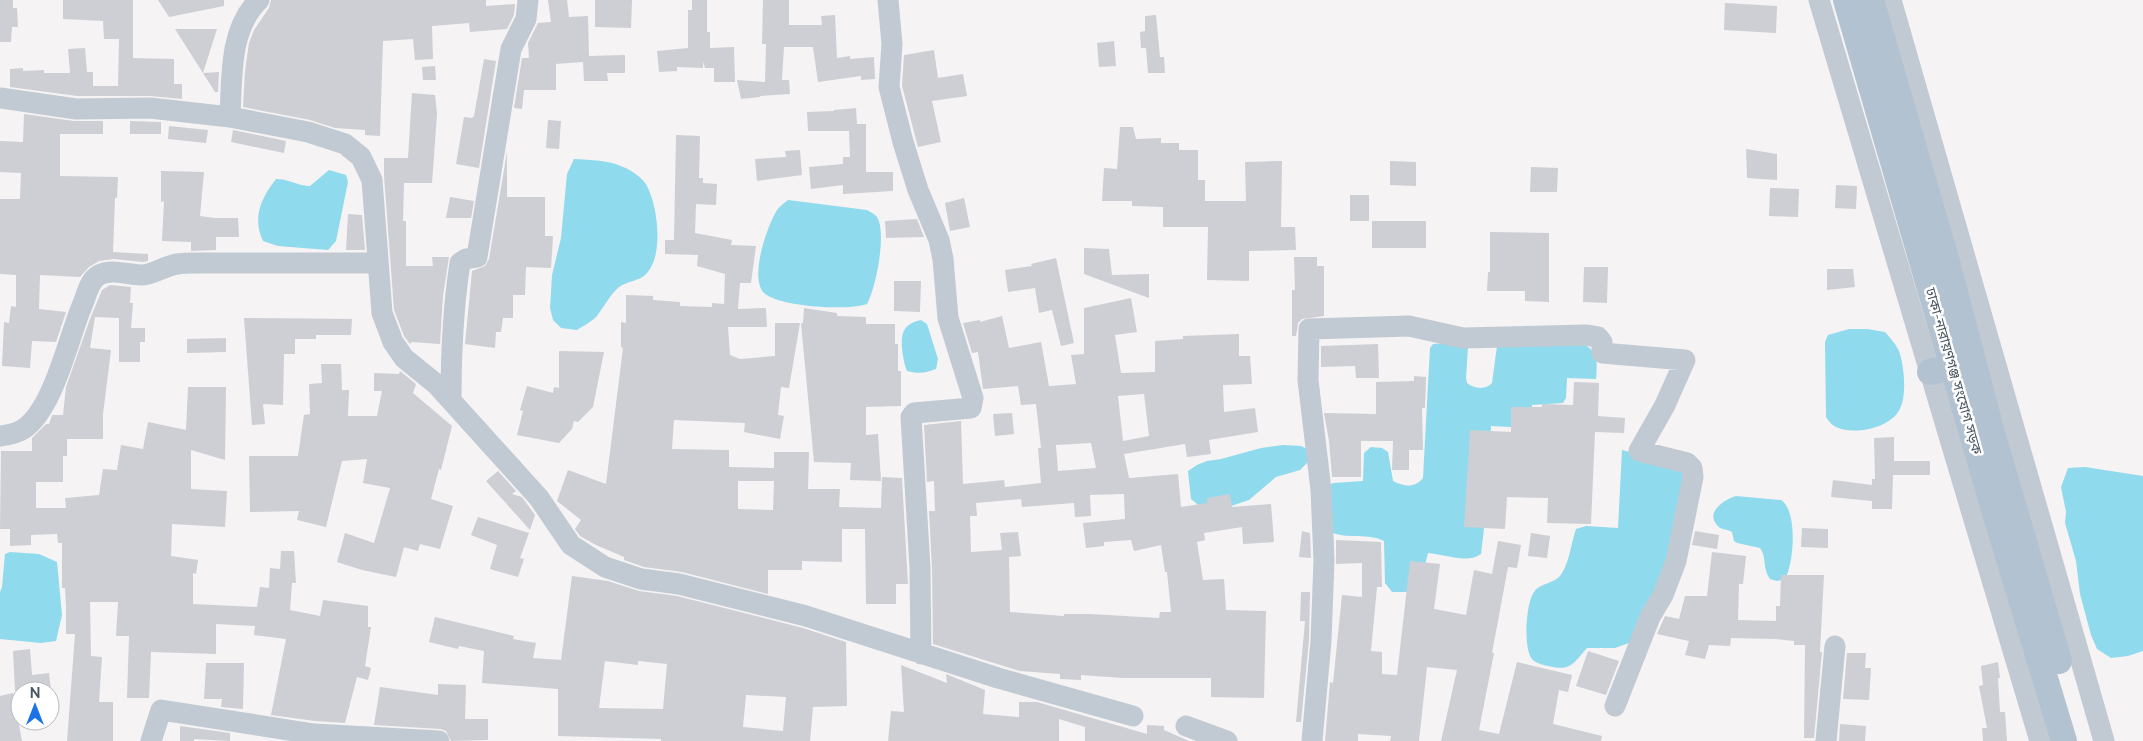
<svg xmlns="http://www.w3.org/2000/svg" width="2143" height="741" viewBox="0 0 2143 741" font-family="Raleway,'Noto Sans Bengali',sans-serif">
	<rect width="100%" height="100%" fill="#f5f3f3"/>
	<path fill="#90daee" d="M574,159C590,160 610,160 623,167C631,170 643,178 647,186C658,207 664,256 646,274C640,281 627,281 619,287C609,296 604,307 596,317C591,322 583,326 577,330L561,328L553,320L550,308L552,275L561,238L567,174Z
		M329,170L346,175L348,182L336,241L328,250L278,246L263,241C252,218 261,198 276,179C289,179 298,186 310,186Z
		M788,200L867,210C870,212 875,214 877,217C887,232 876,288 867,304C848,311 779,307 764,293C749,278 767,226 777,210C780,206 784,203 788,200Z
		M921,320L927,324L938,359L936,369C926,373 918,374 907,371C904,364 903,357 902,348C901,332 904,324 921,320Z
		M1849,329H1867L1885,332C1890,338 1896,344 1899,351C1904,365 1908,399 1898,412C1887,429 1851,436 1834,426C1831,424 1828,420 1826,417L1825,342L1828,335Z
		M1446,343L1468,347L1466,378L1467,383C1474,389 1486,390 1492,383L1497,346L1585,345C1599,352 1597,365 1596,379L1567,378L1566,398L1563,403L1532,405V428L1491,426L1486,512L1481,554C1468,564 1443,554 1428,553L1425,565L1408,592H1392L1385,583L1384,541C1368,533 1349,539 1333,533L1328,486L1333,483L1363,481L1364,453L1371,447L1382,448L1388,452L1393,481C1405,487 1415,488 1423,478L1430,348L1433,344Z
		M1283,445L1301,446L1307,449L1308,462L1300,470L1276,477L1249,500L1231,506L1202,508L1191,499L1188,471L1197,465L1207,461L1221,459L1261,448Z
		M1622,450L1685,466L1671,560L1629,643L1615,648H1587C1576,660 1572,671 1553,667C1547,666 1536,664 1532,659C1523,649 1526,602 1534,592C1541,582 1556,584 1562,573C1570,560 1571,543 1576,529L1586,526L1618,528Z
		M2085,467L2143,476V651L2128,656L2111,658L2097,649L2091,635L2080,594L2076,561L2065,523L2066,512L2061,487L2068,468Z
		M1736,496L1781,500C1798,511 1794,563 1785,579L1777,581L1770,579C1762,568 1767,557 1760,548L1737,543L1734,541L1732,532C1727,529 1720,530 1717,525C1705,512 1725,499 1736,496Z
		M10,552L39,554L57,562L62,615L56,641L41,643L0,639V592L2,587L5,554Z"/>
	<path fill="#cdcfd5" fill-rule="evenodd" d="M0,0H13V8H17L18,27H12L11,42H0Z
		M63,0H133V58L174,59V84H182V99L150,96H77L10,87V69L23,68V71L44,70V73H70L68,49L85,48L87,72H93V86H118L119,39H104L103,21L63,19Z
		M158,0H224V6L169,17Z
		M271,0H486V6L515,4L514,15L507,29L470,32L469,23L432,26L433,59L415,60L413,39L383,41L380,136L365,135V130L335,128L310,120L243,107L245,71L249,43L254,30L269,8Z
		M548,0H567L569,17L588,16L589,56L625,55V73H607L608,81H584L583,62L556,64V90H524L522,109L514,108L522,58H529L528,43L538,23L551,22Z
		M595,0H632L631,28L595,27Z
		M692,0H707V32H710V48L734,47L735,82H714V68H705L703,62V68L677,67V71L659,72L657,51L688,48V10H692Z
		M763,0H789V25H822L821,16L835,15L837,58L850,56V59L874,57L875,79L861,80V76L818,82L813,47H784L782,80H789L790,94L760,96V97L741,99L737,80L765,82L766,44H762Z
		M1725,3L1777,6L1776,33L1724,30Z
		M1156,15L1160,57H1164L1165,73H1148L1146,48H1141L1140,32L1145,31V16Z
		M175,29H217L203,73L219,72L218,92H215Z
		M1114,41L1116,66L1099,67L1097,43Z
		M934,50L938,78L963,74L967,96L932,101L941,142L918,147L902,86L904,55Z
		M484,59L496,61L479,168L456,164L464,117L472,118L474,116Z
		M435,66L436,80H423L422,67Z
		M412,93L435,95L437,114L432,183H404L403,221H406V266H433L432,257H449L443,296L440,344L412,342L410,344L404,336L394,310L384,176V158H408Z
		M856,108L857,124H866V172H893V191L843,194V185L811,189L809,167L843,164V157H850L849,131H808L807,112L834,111V110Z
		M24,114L74,121H103V134H60V176L118,177L117,198H115L113,252L148,254V261L143,262L114,259L99,261L89,267L80,277L40,275L39,309L66,312L56,342L32,341L30,368L2,366L4,322L9,323L11,306L16,307V275L0,274V199H20L21,173L0,172V141L23,142Z
		M548,120L561,121L559,149L546,148Z
		M130,121L161,122V134H130Z
		M169,126L208,130L206,143L168,139Z
		M1120,127H1133L1136,139L1161,138V143H1179V150H1198V180H1205V201H1246L1245,162L1282,161L1281,227H1295L1296,250L1249,251V281L1207,280L1208,227H1163V207L1132,206V201H1102L1104,168L1117,169Z
		M233,130L286,141L284,153L231,142Z
		M676,135L700,136L699,178H703V183L717,184L716,205L696,204L695,233L732,240L731,245L756,246L751,283H740L738,309L766,308L767,327H728L730,355L740,359L775,356V323H800L789,388L781,387L778,415L784,416L780,439L744,432L745,423L674,420L672,449L729,450V467L774,468V452H809L808,489H840L839,507L881,508L882,477L902,478L908,584H896V604H866L865,529H842V562L802,561V570H768V594L682,572L644,567L624,560V557L596,545L580,536L575,529L581,520L557,501L568,470L606,484L623,348L621,347V322L626,323V295L653,296V300L680,302V306L712,307V303L724,304L725,274L697,266L698,255L665,254V240H674ZM738,481H774L773,510L738,509Z
		M1746,149L1777,154V180L1747,178Z
		M800,150L802,175L757,181L755,159L786,157L785,151Z
		M507,152V197H545V236H553L551,268L526,267L525,295H513V318H503L501,332H496L495,348L465,344L472,271L485,266L489,259Z
		M1390,161L1416,162V186L1390,185Z
		M1531,167L1558,168L1557,192H1530Z
		M161,171L204,172L200,216L215,218H238L239,237H216V250L191,251V242L162,241L164,201L161,202Z
		M1836,185L1857,186L1856,209L1835,208Z
		M1770,188L1799,189L1798,217L1769,216Z
		M1350,195H1369V221H1350Z
		M450,197L474,201L471,218H446Z
		M964,198L970,227L950,231L945,203Z
		M348,214L362,215L365,250H346Z
		M917,219L924,237L886,238L885,221Z
		M1372,221H1426V248H1372Z
		M1490,232L1549,233V302L1525,301V291H1487L1488,272H1490Z
		M1084,248L1109,249L1112,275L1149,274V298L1084,274Z
		M1294,257H1317V266H1324V316L1302,319L1298,323L1296,336H1292V290H1295Z
		M1056,258L1074,343L1061,346L1052,310L1039,313L1035,288L1008,292L1005,270L1032,266L1031,264Z
		M1584,267H1608L1607,303L1583,302Z
		M1827,269H1853L1855,287L1827,290Z
		M894,281H921L920,312L894,311Z
		M110,285L131,287L130,303H133L131,328H145V342H140V362H119V318L95,317L90,348L111,350L103,414V439H67V456H63V482H36V508H66L65,498L99,495L103,469L117,470L121,445L143,449L148,422L186,430L188,387H226L225,460L191,450V489L227,491L225,527L172,524L171,556L198,560L196,574L193,573V604L257,607L260,587L269,588L270,568L280,569L281,551H294L296,583H292L290,610L320,616L323,600L368,606V627H371L365,666L371,668L368,680L357,677L345,723L315,721L271,715L286,639L254,635L255,626L216,624V654L151,652L149,698H127L129,636H116L118,602H90L91,656L102,657L99,702H113V741H67L75,634H66V605L65,588H62V543H58L57,534L31,535V545L10,546V529H0L1,451H32V438L46,424H49L52,415H63L66,387L90,319L102,290Z
		M1131,298L1137,332L1115,335L1121,373L1155,372V341L1183,339V336L1239,334V356H1250L1252,384L1223,385L1224,412L1255,408L1258,432L1209,440L1211,454L1187,457L1185,444L1124,454L1129,478L1178,474L1181,507L1207,503V498L1230,494L1232,507L1271,504L1274,542L1243,544L1242,527L1204,533L1205,540L1197,542L1203,580L1224,579L1226,610L1266,611L1264,698L1211,697V678H1123L1081,675V680L1060,679V674L1020,671L933,644L932,568L929,511H935L934,481L927,482L924,425L961,421L963,484L1004,480L1005,487L1041,483L1038,448H1041L1036,404L1021,405L1018,386L983,389L978,352L972,353L963,323L980,320V322L1002,316L1009,348L1041,342L1049,386L1076,384L1071,355L1084,354V308ZM1144,394L1149,436L1123,441L1118,396ZM1091,443L1096,468L1058,471L1056,445ZM1124,494L1125,519L1083,523L1086,548L1104,546V542L1131,540L1134,551L1161,545L1165,572H1167L1171,612H1160L1159,618L1090,614H1064V616L1010,612L1009,557L1021,556L1018,532L1000,533L1002,550L971,552L970,516H977L976,503L1021,499L1022,507L1074,503L1075,517L1091,516L1090,495Z
		M804,308L837,313V316L866,317V324H895V344H898V371H901V406L866,407V435L878,434L881,481L850,480L851,463L814,462L801,323H803Z
		M244,318L352,319L351,335H316V339H295V354H284L283,405L263,404L265,424L252,425Z
		M226,338V352L187,353V339Z
		M1378,344L1379,378H1356L1355,366L1321,367V346Z
		M559,351L604,352L593,407L578,422L574,421L572,429L559,443L517,435L523,411L520,410L527,386L553,393L554,387L559,388Z
		M321,364H341L342,390H349L348,416H377L382,391H374V373L399,374L400,371L416,384L413,393L452,426L441,470L439,469L431,499L453,506L440,549L420,544L418,551L404,547L396,577L362,570L337,562L345,533L374,543L390,488L363,483L367,459L342,461L326,527L297,520L299,511L250,512L249,456H298L304,415L310,414L309,384L322,383Z
		M1414,376L1426,377L1425,408H1422L1423,450H1409V470H1392L1393,441H1361V477H1332L1329,441L1324,413L1376,414V382L1414,381Z
		M1574,382L1599,383L1598,416L1625,418L1624,433L1595,432L1591,524L1547,523L1548,498L1507,497L1505,529L1464,527L1470,430L1511,432V407H1542V404L1573,405Z
		M1012,413L1014,434L995,436L993,414Z
		M1894,437V461H1930V475H1893L1892,509H1872V501L1831,497L1833,480L1872,485V479H1875L1874,438Z
		M498,471L516,491L512,494L522,497L535,515L530,530L486,481Z
		M478,517L529,533L520,558L524,559L518,577L490,569L497,545L471,535Z
		M1802,528L1828,529V548L1801,547Z
		M1302,531L1310,533L1311,558L1299,557Z
		M1695,531L1719,535L1717,549L1692,545Z
		M1531,533L1550,536L1547,558L1528,556Z
		M1336,540L1381,542L1382,587H1377L1371,651L1382,652V674L1397,675L1410,561L1440,564L1434,609L1466,615L1474,570L1492,574L1498,541L1521,545L1517,568L1508,567L1492,653H1494L1479,730L1499,734L1517,662L1572,675L1568,692L1559,690L1553,724L1602,736L1601,741H1441L1457,670L1427,667L1419,741H1390L1391,736L1358,734V741H1325L1330,682L1333,683L1342,595L1362,597V563L1336,564Z
		M1712,552L1746,556L1743,584H1739L1738,620L1776,621V606H1780L1781,575H1824L1820,652H1822L1814,738H1804L1805,645H1794V641L1775,639L1731,638L1730,646L1709,645L1705,659L1685,655L1689,641L1657,634L1665,616L1679,619L1685,596H1707Z
		M572,576L608,581L639,591L677,596L803,628L846,642L847,706L813,707L810,741H661V739L558,736V689L482,683L484,651L459,646L458,649L429,642L435,617L514,636L513,639L536,643L533,658L561,660ZM605,661L638,665V661L667,664L663,709L599,708ZM746,695L786,697L783,731L743,727Z
		M1301,592H1310L1309,640L1301,722H1296L1305,621H1300Z
		M30,649L32,675L49,673L51,691H15L13,651Z
		M1588,651L1619,661L1606,695L1576,686Z
		M1847,653H1866L1865,668H1871L1869,700L1843,699Z
		M1998,662L2000,678H1998L2000,712H2005L2007,741H1983L1982,728H1987L1979,686L1983,685L1981,666Z
		M206,663H244L243,709L221,707L222,699H204Z
		M901,665L947,683L946,674L985,690L983,714L1019,717V702H1037L1147,734V725L1164,726V730L1189,741H1085V727L1059,719V741H888L891,711L904,712Z
		M438,684L466,685L465,719H488V740L451,741L446,731L440,729L374,725L380,687L438,695Z
		M13,693L22,741H0V696Z
		M1840,724L1866,726L1865,741H1839Z
		M180,726L230,733V741L194,739V741H180Z"/>
	<g fill="none" stroke-linecap="round" stroke-linejoin="round">
		<path stroke="#c1cad2" stroke-width="21" d="M888,0L892,44L889,87L903,142L918,190L939,240L943,259L948,318L973,398L971,408L914,413L911,417L920,568L921,654
			M1819,0L2040,741
			M1891,0L2104,741
			M0,98L76,109L150,108L230,117L308,132L345,144L361,157L372,180L382,313L393,342L404,358L436,384L539,498L571,545L605,567L641,579L679,584L806,616L998,678L1133,716
			M230,117C232,77 229,29 259,0
			M451,400C451,355 453,308 460,263L466,259L477,257L511,49L526,19L528,0
			M0,436C9,435 18,433 25,428C55,406 69,334 84,301C87,292 90,280 99,275C112,268 127,275 141,275C153,275 164,266 177,264C183,263 190,263 196,263H378
			M1186,726L1227,741
			M151,741L161,710L314,734L439,741
			M1312,741L1321,641L1324,560L1321,490L1308,380L1309,329L1409,326L1463,338L1585,335L1598,337L1602,342V353L1685,360L1665,405L1639,451L1687,463L1692,468L1693,477L1676,561L1663,595L1650,617L1615,706
			M1826,741L1835,646"/>
		<path stroke="#b3c2d1" stroke-width="26" d="M1846,0L1993,506L2064,741
			M1871,0L1947,262L1992,433L2059,661
			M1930,372L1952,367"/>
	</g>
	<g text-anchor="middle" dominant-baseline="central" stroke-width="5" stroke-linejoin="round" paint-order="stroke">
		<g font-size="14" fill="#4a5661" stroke="#fff">
			<text transform="translate(1954 371) rotate(74)">ঢাকা-নারায়ণগঞ্জ সংযোগ সড়ক</text>
		</g>
	</g>
	<g transform="translate(35 706)"><circle r="24" fill="#ffffff" stroke="#b7bbc0"/>
	<path d="M0-4L9 19L0 12L-9 19Z" fill="#1a73e8"/>
	<text y="-8" font-size="14" font-weight="bold" text-anchor="middle" fill="#4a5661">N</text>
	</g>
</svg>
